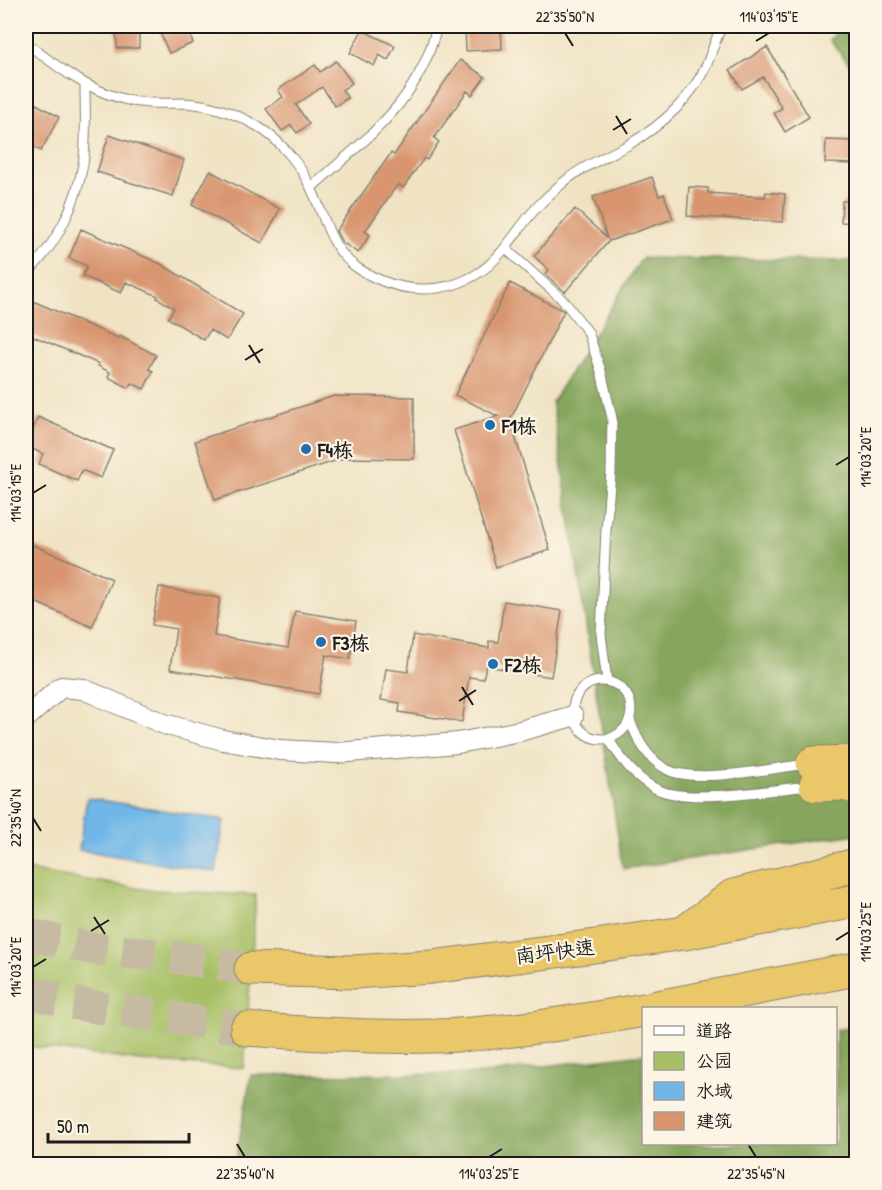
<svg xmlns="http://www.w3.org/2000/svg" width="882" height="1190" viewBox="0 0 882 1190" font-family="'Patrick Hand','LXGW WenKai TC',sans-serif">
	<rect width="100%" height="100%" fill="#fcf5e5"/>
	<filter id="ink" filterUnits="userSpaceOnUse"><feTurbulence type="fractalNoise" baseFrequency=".0167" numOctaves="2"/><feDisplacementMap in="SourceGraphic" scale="12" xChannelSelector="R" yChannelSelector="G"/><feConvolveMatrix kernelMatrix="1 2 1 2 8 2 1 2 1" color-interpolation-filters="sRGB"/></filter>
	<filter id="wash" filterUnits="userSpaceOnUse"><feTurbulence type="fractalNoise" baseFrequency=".008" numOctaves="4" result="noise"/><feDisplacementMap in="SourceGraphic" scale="24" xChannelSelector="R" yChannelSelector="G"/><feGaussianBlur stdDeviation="1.35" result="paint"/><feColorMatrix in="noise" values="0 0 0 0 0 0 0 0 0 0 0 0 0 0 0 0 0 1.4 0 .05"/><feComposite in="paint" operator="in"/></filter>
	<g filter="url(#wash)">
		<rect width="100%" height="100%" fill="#f0e3c4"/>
		<path fill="#a7c066" stroke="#626e41" stroke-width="1.5" d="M26,870L149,890L256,895L244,1068L141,1061L26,1046Z"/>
		<path fill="#85a65b" stroke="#50613c" stroke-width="1.5" d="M842,26H856V73L830,40Z
			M642,258L856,261V834L623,869L552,402Z
			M856,1027V1164H235L251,1075L479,1074L643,1054L644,1144H836V1030Z"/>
		<path fill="#6fb7e7" stroke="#466a82" stroke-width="1.5" d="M87,798L224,820L216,872L79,850Z"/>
		<g id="blocks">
			<path fill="#d89570" d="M116,26H139V48H117Z
				M157,26H186L193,43L169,53Z
				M465,26H501L502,49L466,51Z
				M362,30L395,46L388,60L379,55L374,66L350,53Z
				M767,47L809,117L785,132L774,113L782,108L763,77L742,89L730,70Z
				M460,60L485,77L472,95L467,91L434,138L439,142L427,160L424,158L403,188L398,184L365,231L370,235L358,253L342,242L336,231L391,153L394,155Z
				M336,61L352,83L342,90L348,98L335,106L322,87L296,105L309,124L297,133L291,125L282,131L266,109L283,97L278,90L315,65L320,72Z
				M26,98L59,117L41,151L26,142Z
				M109,135L184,160L173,196L97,172Z
				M826,140L856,141V164L825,163Z
				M210,171L280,209L262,243L192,205Z
				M652,177L659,196L664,194L673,219L609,241L565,292L545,274L549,270L534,256L575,209L607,238L593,197Z
				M689,187L708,188V193L765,197L766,192L785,194L783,222L687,216Z
				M842,201H856V223L841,222Z
				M81,229L161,264L243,314L227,340L210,330L204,340L168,318L174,308L157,298L158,296L126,282L121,293L83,276L87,266L69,258Z
				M510,283L564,311L510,420L550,550L496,567L454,430L498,416L455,395Z
				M26,298L118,338L119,336L156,355L149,369L153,371L144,389L132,383L129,388L108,377L110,372L98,366L99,364L26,333Z
				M334,396L414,397V459L344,458L215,500L195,441Z
				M38,417L113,450L101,478L82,470L77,481L39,464L43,454L26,446Z
				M26,542L112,579L92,627L26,598Z
				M159,587L220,598L214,636L288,648L295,611L356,621L350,659L326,655L319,694L170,669L176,629L152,625Z
				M504,601L562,611L551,677L486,666L483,679L469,677L462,722L399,712L400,703L381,700L386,669L408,672L413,635L489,648V641L498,642Z"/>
		</g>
	</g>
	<g filter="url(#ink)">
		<use href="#blocks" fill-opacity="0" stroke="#868070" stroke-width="1.5"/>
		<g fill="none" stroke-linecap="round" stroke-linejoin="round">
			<path stroke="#c6bba2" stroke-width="33" stroke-dasharray="33 16" stroke-linecap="butt" d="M26,934L89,948L174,957L251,969
				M26,992L82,1005L247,1029"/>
			<defs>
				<path id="service" d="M26,43C55,65 84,88 120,98C142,105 162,103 184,103C210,104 235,113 257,126C280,140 300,164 311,188C325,216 330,251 359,269C397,293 442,297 480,272C501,258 515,233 531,214C541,202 553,191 564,182C581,167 608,156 628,145C661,126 691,99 707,64C712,51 716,38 722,26
					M311,188C367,137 419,103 437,26
					M505,248L564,301L588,332L601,371L612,418L611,473L606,530L601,634L607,681
					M26,274C56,246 76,205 83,164C87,139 85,111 85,85
					M573 710a29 29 0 1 1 58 0a29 29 0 1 1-58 0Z
					M630,720C637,740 648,760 668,770C696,784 775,768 807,764
					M608,738C620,758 637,781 659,790C691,804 774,789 810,786"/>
				<path id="minor" d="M26,718L61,687L83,689L164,724L223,740L280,750L337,753L458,743L520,731L573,716"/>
				<path id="trunk" d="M251,969L353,972L431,967L595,946L684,933L856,901
					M653,1008L856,969
					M247,1029C310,1034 372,1038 435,1036C505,1034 575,1022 644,1010"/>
				<path id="motorway" d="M813,763L856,762
					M816,785L842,784L856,787
					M684,933L733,896L856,865"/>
			</defs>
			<use href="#service" stroke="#868070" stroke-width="11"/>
			<use href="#minor" stroke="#868070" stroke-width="22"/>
			<use href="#trunk" stroke="#868070" stroke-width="35"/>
			<use href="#motorway" stroke="#868070" stroke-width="35"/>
			<use href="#service" stroke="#fff" stroke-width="9"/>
			<use href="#minor" stroke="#fff" stroke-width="20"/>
			<use href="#trunk" stroke="#eac769" stroke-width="33"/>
			<use href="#motorway" stroke="#eac769" stroke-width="33"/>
		</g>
	</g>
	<path fill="none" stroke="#1c1c1c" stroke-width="2" d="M565,33L573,46M756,41L769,33M616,116L627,134M613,130L631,119M249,345L260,363M245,360L263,349M836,465L849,457M33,493L46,485M462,687L473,705M459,701L476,690M33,818L41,831M94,917L105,934M91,931L109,920M836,940L849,932M33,967L46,959M237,1144L245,1157M748,1144L756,1157M489,1157L502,1149"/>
	<g fill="#1f6fb2" stroke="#fcf5e5" stroke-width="2">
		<circle cx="490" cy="425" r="6"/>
		<circle cx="306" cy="449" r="6"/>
		<circle cx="321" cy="642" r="6"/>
		<circle cx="493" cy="664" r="6"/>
	</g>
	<g text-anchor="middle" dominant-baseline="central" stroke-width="4.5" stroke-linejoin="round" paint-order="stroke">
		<g font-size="20" font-weight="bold" fill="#1c1c1c" stroke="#fcf5e5" text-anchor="start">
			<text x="502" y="425">F1栋</text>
			<text x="318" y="449">F4栋</text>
			<text x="333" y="642">F3栋</text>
			<text x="505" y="664">F2栋</text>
		</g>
		<g font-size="20" fill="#1c1c1c" stroke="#fcf5e5">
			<text transform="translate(555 951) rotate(-7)">南坪快速</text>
		</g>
	</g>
	<rect width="882" height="1190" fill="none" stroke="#fcf5e5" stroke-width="66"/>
	<rect x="642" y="1007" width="195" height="138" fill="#fcf5e5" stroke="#a29e95" stroke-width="1.5"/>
	<rect x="654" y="1026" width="30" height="9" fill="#ffffff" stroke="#a29e95" stroke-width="1.5"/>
	<text x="696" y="1037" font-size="18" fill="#1c1c1c">道路</text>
	<rect x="654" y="1052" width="30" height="18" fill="#a7c066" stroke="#a29e95" stroke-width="1.5"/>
	<text x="696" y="1067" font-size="18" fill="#1c1c1c">公园</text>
	<rect x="654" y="1082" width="30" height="18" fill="#6fb7e7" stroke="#a29e95" stroke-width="1.5"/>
	<text x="696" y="1097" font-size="18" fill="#1c1c1c">水域</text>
	<rect x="654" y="1112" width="30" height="18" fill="#d89570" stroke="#a29e95" stroke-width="1.5"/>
	<text x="696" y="1127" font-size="18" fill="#1c1c1c">建筑</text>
	<path d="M48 1133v9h141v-9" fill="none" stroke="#1c1c1c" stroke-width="3"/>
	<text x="57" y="1133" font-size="18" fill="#1c1c1c" stroke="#fcf5e5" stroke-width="4.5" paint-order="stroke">50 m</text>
	<rect x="33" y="33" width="816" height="1124" fill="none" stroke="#1c1c1c" stroke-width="2"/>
	<g font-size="15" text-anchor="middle" fill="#1c1c1c">
		<text x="565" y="22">22°35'50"N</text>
		<text x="769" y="22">114°03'15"E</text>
		<text transform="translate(866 457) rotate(-90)" y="5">114°03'20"E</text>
		<text transform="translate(16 493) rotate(-90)" y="5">114°03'15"E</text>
		<text transform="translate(16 818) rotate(-90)" y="5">22°35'40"N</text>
		<text transform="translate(866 932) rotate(-90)" y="5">114°03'25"E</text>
		<text transform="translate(16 967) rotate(-90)" y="5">114°03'20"E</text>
		<text x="245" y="1179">22°35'40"N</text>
		<text x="489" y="1179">114°03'25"E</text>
		<text x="756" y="1179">22°35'45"N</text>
	</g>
</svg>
